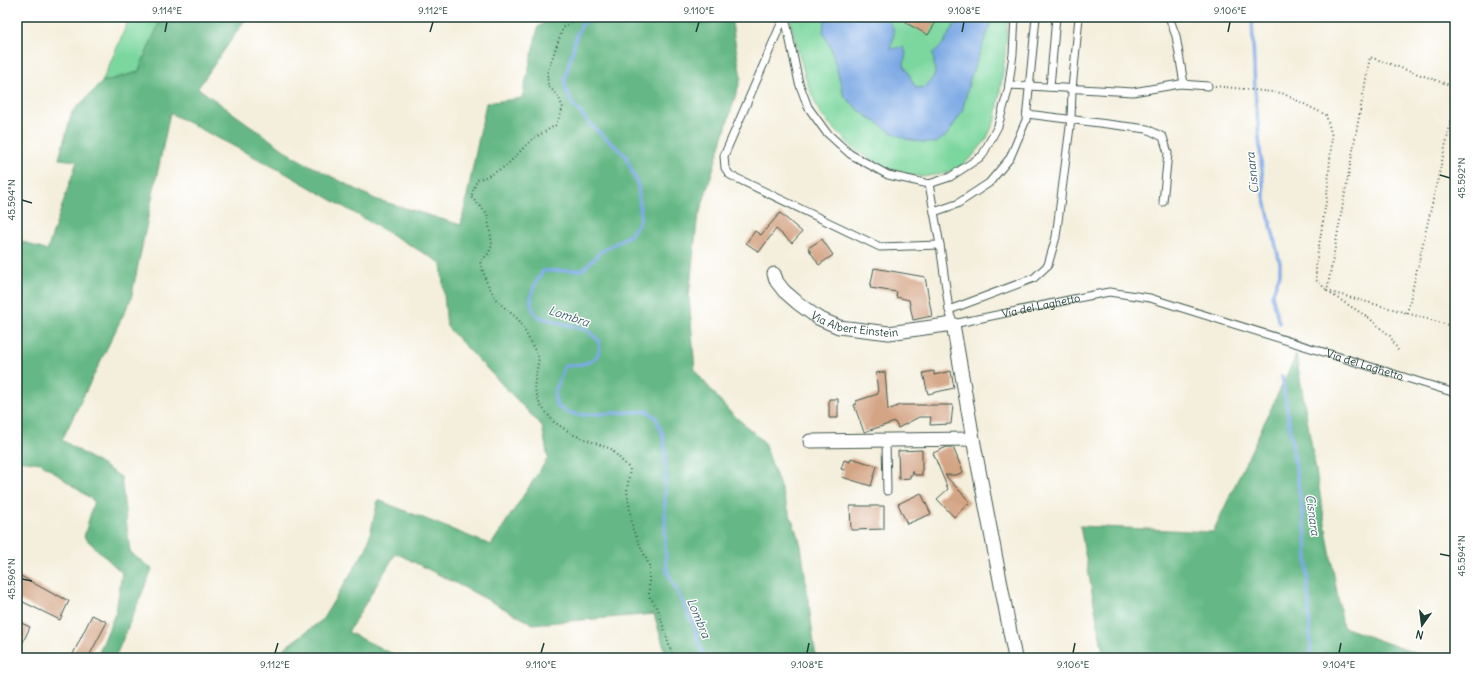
<svg xmlns="http://www.w3.org/2000/svg" width="1472" height="675" viewBox="0 0 1472 675" font-family="Delius,sans-serif">
	<rect width="100%" height="100%" fill="#fff"/>
	<filter id="ink" filterUnits="userSpaceOnUse"><feTurbulence type="fractalNoise" baseFrequency=".025" numOctaves="2"/><feDisplacementMap in="SourceGraphic" scale="8" xChannelSelector="R" yChannelSelector="G"/><feConvolveMatrix kernelMatrix="1 2 1 2 8 2 1 2 1" color-interpolation-filters="sRGB"/></filter>
	<filter id="wash" filterUnits="userSpaceOnUse"><feTurbulence type="fractalNoise" baseFrequency=".012" numOctaves="4" result="noise"/><feDisplacementMap in="SourceGraphic" scale="16" xChannelSelector="R" yChannelSelector="G"/><feGaussianBlur stdDeviation="0.9" result="paint"/><feColorMatrix in="noise" values="0 0 0 0 0 0 0 0 0 0 0 0 0 0 0 0 0 1.4 0 .05"/><feComposite in="paint" operator="in"/></filter>
	<g filter="url(#wash)">
		<rect width="100%" height="100%" fill="#f4efdd"/>
		<path fill="#7cd79e" stroke="#4e8a69" d="M130,17H162L138,72L102,82Z
			M791,17H1008L1004,64L996,118L986,140L972,157L959,167L947,173L922,177L888,169L856,151L820,114L807,83L791,25Z"/>
		<path fill="#65b885" stroke="#427a5c" d="M162,17H247L198,88L294,157L375,199L461,225L486,103L522,98L538,27L554,17H731L741,78L697,222L689,296L695,371L729,411L764,442L801,545L816,658H667L654,614L533,624L471,591L396,553L348,632L401,658H271L322,620L367,547L378,500L491,545L548,458L542,426L447,327L441,263L285,173L170,113L131,299L62,440L121,477L130,552L152,569L115,658H97L116,611L122,573L84,537L94,501L41,463L17,460V239L47,251L77,161L59,159L72,112L102,82L138,72Z
			M1296,355L1343,627L1428,658H1104L1080,526L1213,532Z"/>
		<path fill="#7ba9e4" stroke="#4d738c" d="M830,17H884C897,28 895,34 890,49L903,47L906,53L904,65L916,88L926,87L935,74L933,53L943,44L959,17H993L970,79L962,112L947,135L936,143L922,142L906,139L891,132L861,112L844,96L831,48L823,33L824,23L827,18Z"/>
		<g fill="none" stroke-linecap="round" stroke-linejoin="round">
			<path stroke="#7ba9e4" stroke-width="3.5" d="M592,17L582,25L577,34L565,79L566,90L571,102L590,124L626,156L638,186L641,216L638,225L630,235L602,251L582,270L543,271C534,284 523,304 539,317L587,330L599,341C599,344 600,348 599,351C596,365 576,365 565,366L554,394L557,406L566,412L580,415L648,411L656,418L663,435L665,452V549L667,571L693,624L704,658
				M667,17H683
				M1252,17L1255,90L1264,196L1280,263V274L1272,295L1279,323
				M1282,376L1306,535L1311,658"/>
		</g>
		<g id="blocks">
			<path fill="#d4a585" d="M910,17H939L928,35L906,23Z
				M780,213L802,232L792,243L776,229L759,252L746,243L755,231L761,235Z
				M822,239L833,255L819,265L808,248Z
				M874,268L925,277L932,316L913,320L909,300L896,297L897,292L870,288Z
				M934,371V375L951,371L954,388L928,394L923,373Z
				M885,372L888,410L900,405H953L951,424L930,425L931,417H919L898,428L895,422L864,432L854,405L856,404V401L878,394L876,373Z
				M829,399H838V418H829Z
				M947,447H953L963,472L956,475H945L970,502L954,517L937,499L948,489L933,453Z
				M922,450V475H915L912,471L913,475H910V478L899,479L898,451Z
				M851,458L877,466L871,486L842,477L844,470L841,469L844,460L850,462Z
				M921,493L931,514L907,524L898,504Z
				M850,506H884V529L851,530Z
				M17,574L57,596V595L69,601L60,620L17,599Z
				M92,615L107,622L88,658H71Z
				M17,621L30,627L17,655Z"/>
		</g>
	</g>
	<g filter="url(#ink)">
		<use href="#blocks" fill-opacity="0" stroke="#3f584d" stroke-width="1"/>
		<g fill="none" stroke-linecap="round" stroke-linejoin="round">
			<defs>
				<g id="lane">
					<path d="M784,17L724,156L725,168L730,175L880,247L940,245"/>
					<path d="M785,17L799,83L808,107L826,132L850,154L888,175L929,184L950,177L982,156L998,126L1008,91L1013,54L1015,17"/>
					<path d="M1169,17L1176,36L1184,84"/>
					<path d="M1009,85L1133,92L1180,84L1208,86"/>
					<path d="M1050,87L1056,17"/>
					<path d="M1027,114L1147,129L1163,137L1168,153L1163,202"/>
					<path id="s1" d="M929,184L940,245L949,310L953,324L1088,296L1109,292L1150,298L1455,393"/>
					<path d="M934,212L957,204L989,183L1010,158L1026,120L1036,17"/>
					<path d="M949,310L1034,278L1048,265L1056,237L1071,119L1072,89L1079,17"/>
					<path d="M886,441L887,491"/>
				</g>
				<g id="street">
					<path id="s2" d="M774,274L777,282L784,291L799,304L818,318L839,327L889,333L953,324L973,439L1015,658"/>
					<path d="M810,441L973,439"/>
				</g>
			</defs>
			<use href="#lane" stroke="#3f584d" stroke-width="9"/>
			<use href="#street" stroke="#3f584d" stroke-width="15"/>
			<path stroke="#3f584d" stroke-width="2" stroke-dasharray="1 3" stroke-linecap="butt" d="M577,17L563,28L547,73L548,85L559,98L563,108L556,125L531,140L506,166L488,176L477,180L471,197L487,213L492,244L489,253L480,262L486,281L497,301L519,320L539,358L534,387L540,405L554,422L574,435L611,449L630,469L627,491L633,530L649,565V596L658,609L673,658
				M1215,86L1282,93L1326,115L1332,136L1327,196L1316,264V280L1328,291
				M1455,87L1370,57L1327,291L1407,313L1455,327
				M1331,294L1369,318L1390,336L1399,352
				M1407,313L1455,104
				M296,658H299"/>
			<use href="#lane" stroke="#fff" stroke-width="7"/>
			<use href="#street" stroke="#fff" stroke-width="13"/>
		</g>
	</g>
	<path fill="none" stroke="#1f3d34" stroke-width="1.5" d="M165,32L167,22M430,32L433,22M696,32L699,22M962,32L964,22M1228,32L1230,22M1440,175L1450,178M22,200L32,203M1440,554L1450,556M22,579L32,581M275,653L278,643M541,653L544,643M807,653L809,643M1073,653L1075,643M1339,653L1341,643"/>
	<g text-anchor="middle" dominant-baseline="central" stroke-width="3" stroke-linejoin="round" paint-order="stroke">
		<g font-size="11" fill="#1f3d34" stroke="#fff">
			<text stroke="none"><textPath href="#s1" startOffset="232">Via del Laghetto</textPath></text>
			<text stroke="none"><textPath href="#s2" startOffset="101">Via Albert Einstein</textPath></text>
			<text stroke="none"><textPath href="#s1" startOffset="568">Via del Laghetto</textPath></text>
		</g>
		<g font-size="12" font-style="italic" fill="#3b5d69" stroke="#fff">
			<text transform="translate(1252 173) rotate(-96)">Cisnara</text>
			<text transform="translate(569 316) rotate(18)">Lombra</text>
			<text transform="translate(1313 515) rotate(82)">Cisnara</text>
			<text transform="translate(699 618) rotate(67)">Lombra</text>
		</g>
	</g>
	<rect width="1472" height="675" fill="none" stroke="#fff" stroke-width="44"/>
	<g transform="translate(1422 625) rotate(194)" stroke="#ffffff" stroke-width="3" paint-order="stroke">
	<path d="M0-3L7 15L0 10L-7 15Z" fill="#1f3d34"/>
	<text y="-6" font-size="11" font-weight="bold" text-anchor="middle" fill="#1f3d34">N</text>
	</g>
	<rect x="22" y="22" width="1428" height="631" fill="none" stroke="#1f3d34" stroke-width="1.5"/>
	<g font-size="10" text-anchor="middle" fill="#1f3d34">
		<text x="167" y="14">9.114°E</text>
		<text x="433" y="14">9.112°E</text>
		<text x="699" y="14">9.110°E</text>
		<text x="964" y="14">9.108°E</text>
		<text x="1230" y="14">9.106°E</text>
		<text transform="translate(1461 178) rotate(-90)" y="4">45.592°N</text>
		<text transform="translate(11 200) rotate(-90)" y="4">45.594°N</text>
		<text transform="translate(1461 556) rotate(-90)" y="4">45.594°N</text>
		<text transform="translate(11 579) rotate(-90)" y="4">45.596°N</text>
		<text x="275" y="668">9.112°E</text>
		<text x="541" y="668">9.110°E</text>
		<text x="807" y="668">9.108°E</text>
		<text x="1073" y="668">9.106°E</text>
		<text x="1339" y="668">9.104°E</text>
	</g>
</svg>
